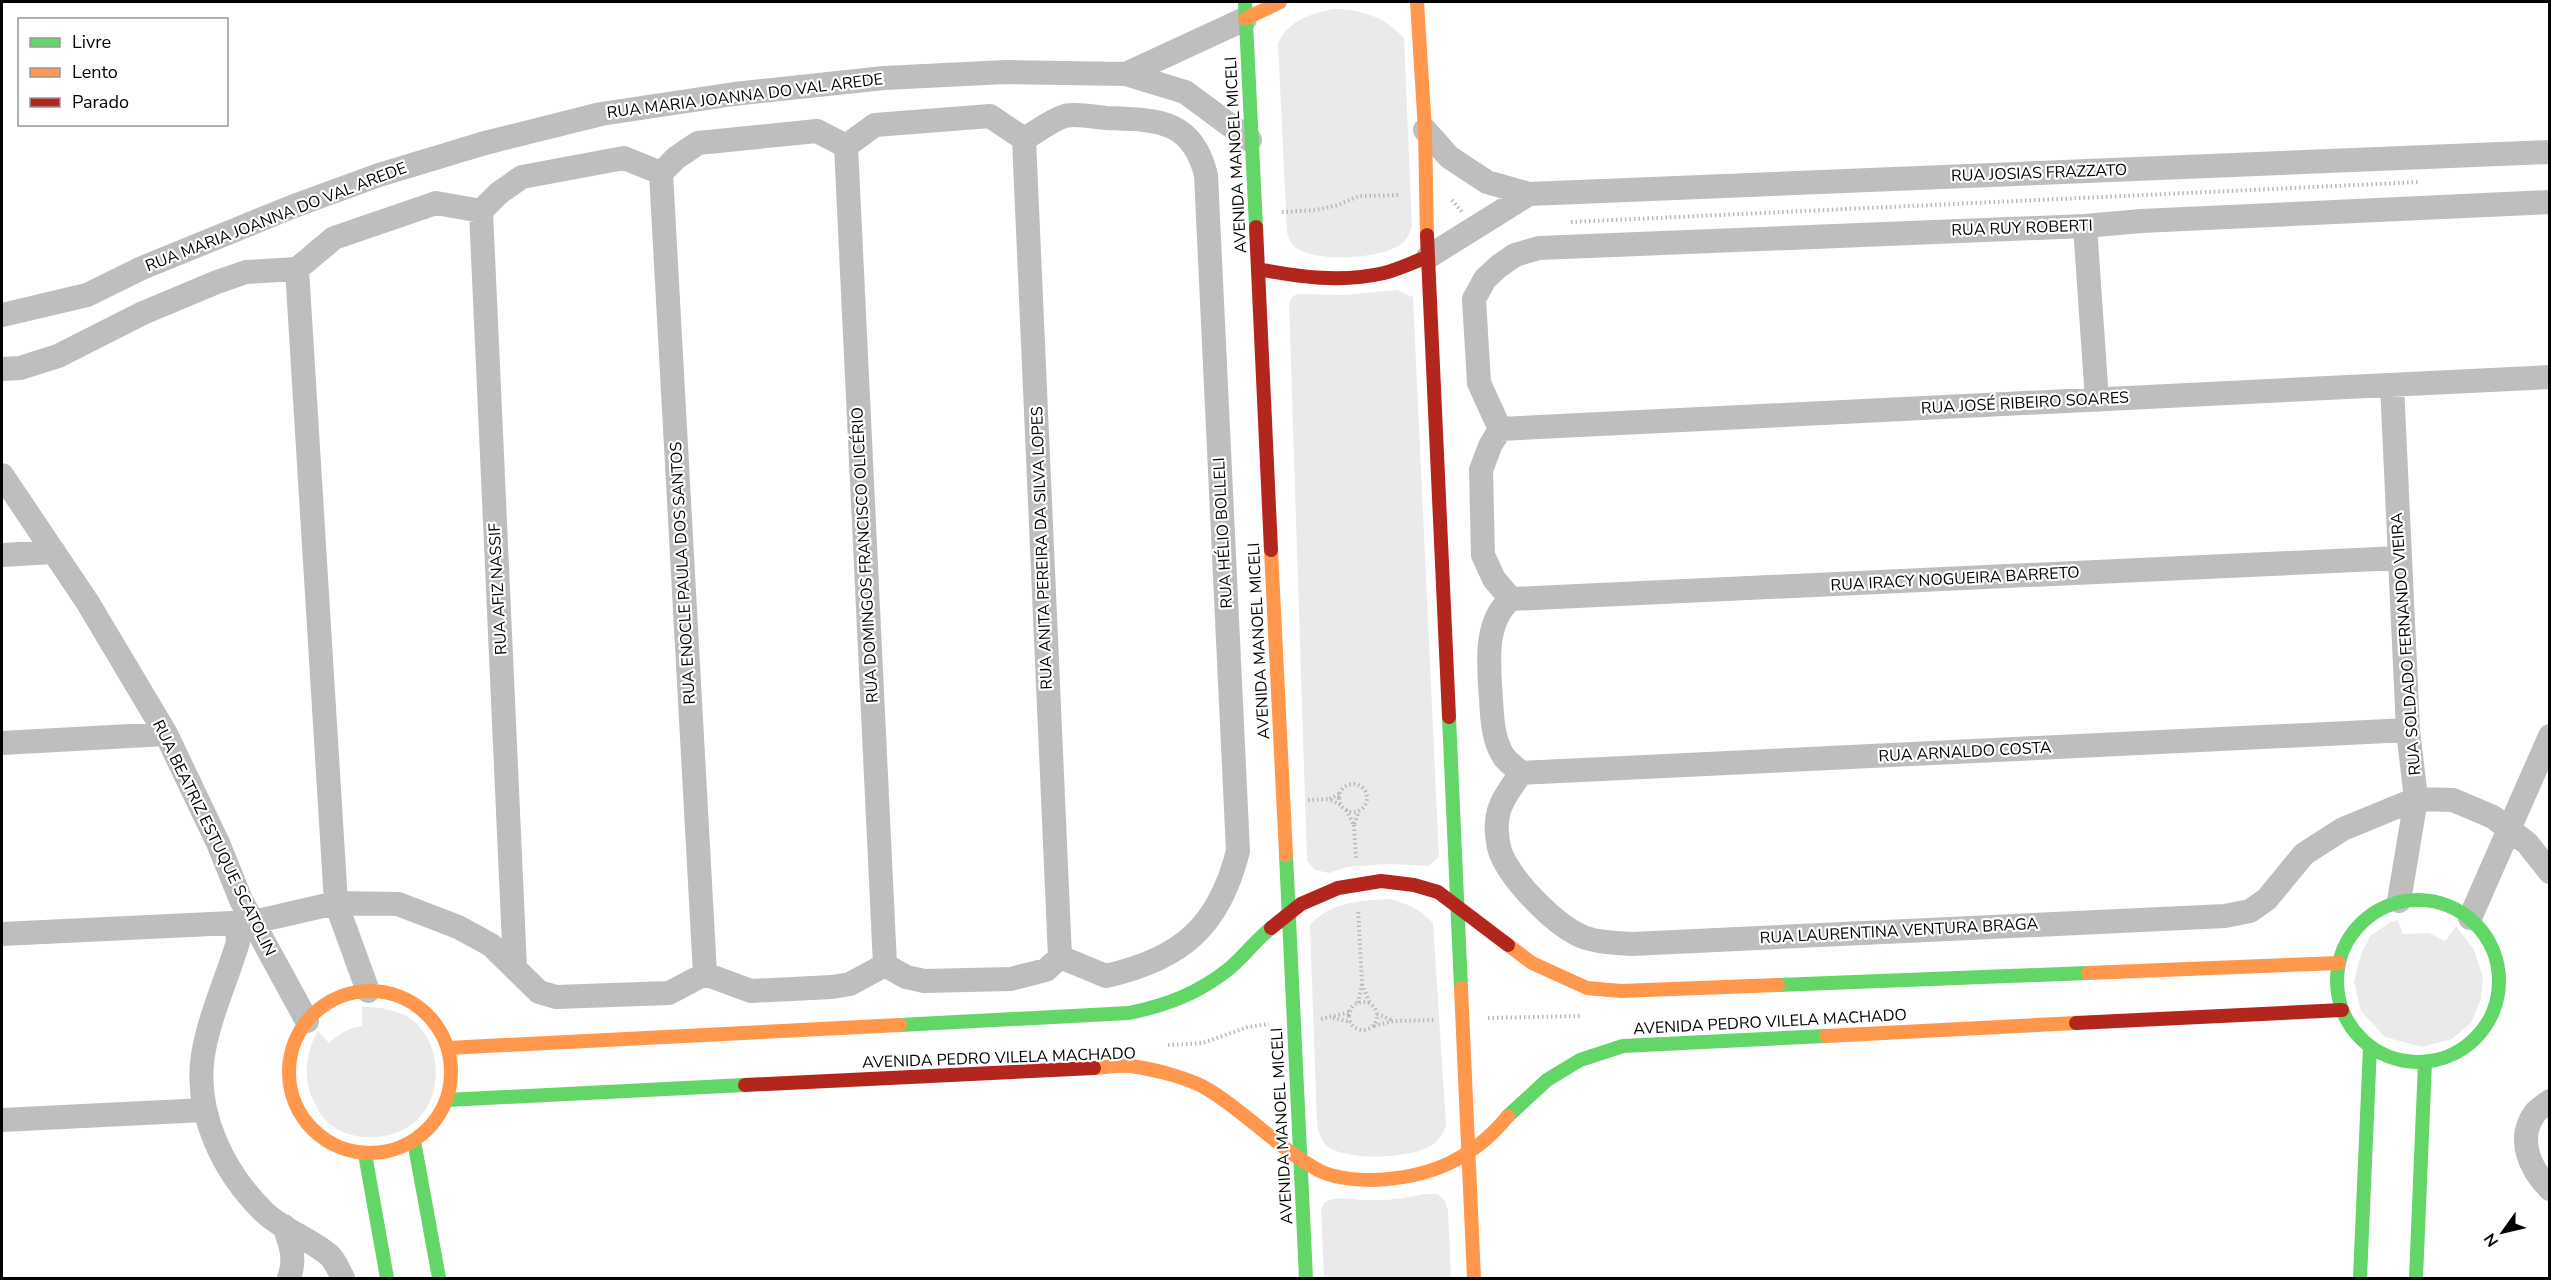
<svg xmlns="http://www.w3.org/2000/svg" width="2551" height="1280" viewBox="0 0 2551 1280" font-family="'Nunito Sans',sans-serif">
	<rect width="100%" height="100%" fill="#fff"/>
	<path fill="#eaeaea" d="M1334,9C1361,9 1385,17 1404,38L1412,226C1409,234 1407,241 1400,245C1379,259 1311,264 1293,245C1290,242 1288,236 1287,232L1278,43C1289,20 1310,14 1334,9Z
		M1397,290L1413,297L1439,857L1429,866L1389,864L1347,867L1329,873L1315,870L1307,861L1289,303L1293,296L1299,294L1343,295Z
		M1390,899C1408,904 1420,909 1433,923L1446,1124C1444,1132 1441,1138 1435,1143C1416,1159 1346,1162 1327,1146C1321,1141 1319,1132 1317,1125L1310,925C1332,901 1359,901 1390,899Z
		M2398,920L2403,934L2429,933L2445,941L2456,926L2474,950L2483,977L2481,999L2471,1023L2452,1039L2422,1047L2385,1037L2361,1011L2354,982L2361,954L2370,936L2389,923Z
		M362,1007C376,1007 388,1008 402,1014C438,1030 446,1083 423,1113C402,1142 351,1146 325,1120C321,1116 318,1110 316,1105C302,1083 305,1052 318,1031L329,1043C340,1033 348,1028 362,1026Z
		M1424,1194H1438L1445,1201L1448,1210L1451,1278H1324L1321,1209L1325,1202C1341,1195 1351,1200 1367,1200C1386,1201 1405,1198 1424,1194Z"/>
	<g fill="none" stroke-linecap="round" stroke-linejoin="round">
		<path stroke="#b8b8b8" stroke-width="4" stroke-dasharray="1.5 3" stroke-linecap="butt" d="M1452,200L1462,212
			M1282,212L1316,210L1338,205L1359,196L1400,195
			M1571,222L2420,182
			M1339 798a14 14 0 1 1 28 0a14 14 0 1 1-28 0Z
			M1339,794L1329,799L1341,805
			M1308,800L1329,799
			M1346,810L1354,825L1359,811
			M1354,825L1356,860
			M1362,984L1370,1004
			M1349 1016a14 14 0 1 1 28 0a14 14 0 1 1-28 0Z
			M1358,1003L1362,984L1358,909
			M1377,1014L1392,1020
			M1333,1018L1351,1022
			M1488,1018L1582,1016
			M1321,1019L1350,1012
			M1374,1026L1393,1021L1435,1020
			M1168,1045L1203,1043L1248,1027L1269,1024"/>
		<path stroke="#bebebe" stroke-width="24" d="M1126,74L1245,19
			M1425,130L1449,157L1487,182L1529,194L2550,152
			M1024,139L1060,957
			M846,146L885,965
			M661,173L705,974
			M2550,202L2141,221L2085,226L1539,248L1515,255L1499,266L1485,279L1474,299L1479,383L1500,429L1490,446L1481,470L1483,555L1494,579L1511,599C1483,622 1489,667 1491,699C1492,718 1493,741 1504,757C1509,763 1516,768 1521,773C1511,788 1498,803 1497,822C1496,831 1498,846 1501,854C1513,882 1557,928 1586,938C1601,943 1617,943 1632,944L2225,916L2250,911L2267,899L2304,854L2343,829L2416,799L2453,800L2493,817L2527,843L2550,872
			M481,211L515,967
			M2085,226L2097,400
			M1428,257L1529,194
			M297,269L336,903L368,991
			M2,315L87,295L142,268L294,206L379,175L485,143L601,114L734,94L884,78L1006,72L1126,74L1185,92L1250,140
			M2,369L20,368L58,356L143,313L217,282L246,272L297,269L334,238L436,203L481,211L499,193L522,177L624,158L661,173L676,158L698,143L817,131L846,146L875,125L990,116L1024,139C1037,132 1051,120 1065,116C1076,113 1094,117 1106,118C1156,120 1192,118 1206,175L1238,851C1219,927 1181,959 1106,976L1060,957L1046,970L1011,979L924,981L906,977L885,965L850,984L832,987L751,991L705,974L669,993L556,997L539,992L491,945L458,927L398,904L336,903L253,922L2,934
			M2392,385L2408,730L2416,799L2399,901
			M1500,429L2550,377
			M2,475L88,603L166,734L218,843L241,900L307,1021
			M2,555L54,552
			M1511,599L2399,558
			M2,743L166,734
			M1521,773L2408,730
			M2470,918L2550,736
			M237,923L238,942C227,979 209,1017 203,1055C194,1113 224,1173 264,1212C283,1230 310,1239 329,1255C335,1260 339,1271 343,1278
			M2550,1101C2545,1105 2538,1109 2535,1113C2516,1139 2530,1169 2550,1189
			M2,1120L205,1110
			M284,1226C291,1245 296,1259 289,1278"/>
		<path stroke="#63d668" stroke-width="14" d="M1245,2L1256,227
			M1449,717L1461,988
			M1286,855L1306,1278
			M2337 981a81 81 0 1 1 162 0a81 81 0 1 1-162 0Z
			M1778,985L2088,973
			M900,1025L1129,1013C1168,1005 1199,993 1230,968C1245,955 1256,940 1271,928
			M447,1100L745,1085
			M1508,1116L1547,1080L1580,1060L1623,1046L1826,1036
			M414,1141L439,1278
			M365,1154L387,1278
			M2360,1278L2370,1047
			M2416,1278L2425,1062"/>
		<path stroke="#ff974d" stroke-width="14" d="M1417,2L1425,130L1427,235
			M1245,19L1280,2
			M1271,550L1286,855
			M1508,945L1532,963L1587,988L1621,991L1778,985
			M2088,973L2339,963
			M1461,988L1474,1278
			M289 1072a81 81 0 1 1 162 0a81 81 0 1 1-162 0Z
			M1826,1036L2076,1023
			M448,1048L900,1025
			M1094,1068C1106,1067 1119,1065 1131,1066C1153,1069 1190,1078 1209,1090C1248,1114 1279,1149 1320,1171C1335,1178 1357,1180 1373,1180C1429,1178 1472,1160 1508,1116"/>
		<path stroke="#b3261e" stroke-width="14" d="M1256,227L1271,550
			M1427,235L1449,717
			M1258,269C1299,277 1342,283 1384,273C1399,269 1413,262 1428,257
			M1271,928L1301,904L1338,888L1381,881L1414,885L1438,892L1508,945
			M2076,1023L2342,1010
			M745,1085L1094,1068"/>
	</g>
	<g text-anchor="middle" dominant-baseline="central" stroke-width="4.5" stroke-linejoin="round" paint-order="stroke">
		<g font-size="16" fill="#000" stroke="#fff">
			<text transform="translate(745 96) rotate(-7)">RUA MARIA JOANNA DO VAL AREDE</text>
			<text transform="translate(1236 155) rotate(-93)">AVENIDA MANOEL MICELI</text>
			<text transform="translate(2039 173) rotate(-2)">RUA JOSIAS FRAZZATO</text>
			<text transform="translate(276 217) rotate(-21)">RUA MARIA JOANNA DO VAL AREDE</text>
			<text transform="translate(2022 228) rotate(-2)">RUA RUY ROBERTI</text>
			<text transform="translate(2025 403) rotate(-3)">RUA JOSÉ RIBEIRO SOARES</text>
			<text transform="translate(1223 533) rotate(-93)">RUA HÉLIO BOLLELI</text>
			<text transform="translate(1042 548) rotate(-92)">RUA ANITA PEREIRA DA SILVA LOPES</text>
			<text transform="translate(865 555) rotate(-93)">RUA DOMINGOS FRANCISCO OLICÉRIO</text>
			<text transform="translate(683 573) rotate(-93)">RUA ENOCLE PAULA DOS SANTOS</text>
			<text transform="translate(1955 579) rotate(-3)">RUA IRACY NOGUEIRA BARRETO</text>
			<text transform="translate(498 589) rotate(-93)">RUA AFIZ NASSIF</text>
			<text transform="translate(1259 641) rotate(-93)">AVENIDA MANOEL MICELI</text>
			<text transform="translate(2406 644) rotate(-94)">RUA SOLDADO FERNANDO VIEIRA</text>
			<text transform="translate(1965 752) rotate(-3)">RUA ARNALDO COSTA</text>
			<text transform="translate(214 838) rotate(64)">RUA BEATRIZ ESTUQUE SCATOLIN</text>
			<text transform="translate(1899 931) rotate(-3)">RUA LAURENTINA VENTURA BRAGA</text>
			<text transform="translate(1770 1022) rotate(-3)">AVENIDA PEDRO VILELA MACHADO</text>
			<text transform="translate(999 1058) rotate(-2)">AVENIDA PEDRO VILELA MACHADO</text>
			<text transform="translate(1282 1126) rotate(-93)">AVENIDA MANOEL MICELI</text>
		</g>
	</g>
	<rect width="2551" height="1280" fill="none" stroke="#000000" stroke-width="6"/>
	<rect x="18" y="18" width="210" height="108" fill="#ffffff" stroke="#999999" stroke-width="1.5"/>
	<rect x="30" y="38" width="30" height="9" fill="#63d668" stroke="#999999" stroke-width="1.5"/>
	<text x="72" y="48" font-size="18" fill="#000000">Livre</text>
	<rect x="30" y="68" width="30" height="9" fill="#ff974d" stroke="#999999" stroke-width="1.5"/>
	<text x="72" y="78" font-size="18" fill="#000000">Lento</text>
	<rect x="30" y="98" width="30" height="9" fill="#b3261e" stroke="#999999" stroke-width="1.5"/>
	<text x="72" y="108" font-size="18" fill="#000000">Parado</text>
	<g transform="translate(2503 1232) rotate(236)" stroke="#ffffff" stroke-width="4.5" paint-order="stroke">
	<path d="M0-4.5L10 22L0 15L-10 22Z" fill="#000000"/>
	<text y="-9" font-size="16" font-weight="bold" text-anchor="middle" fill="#000000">N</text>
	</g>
</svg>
